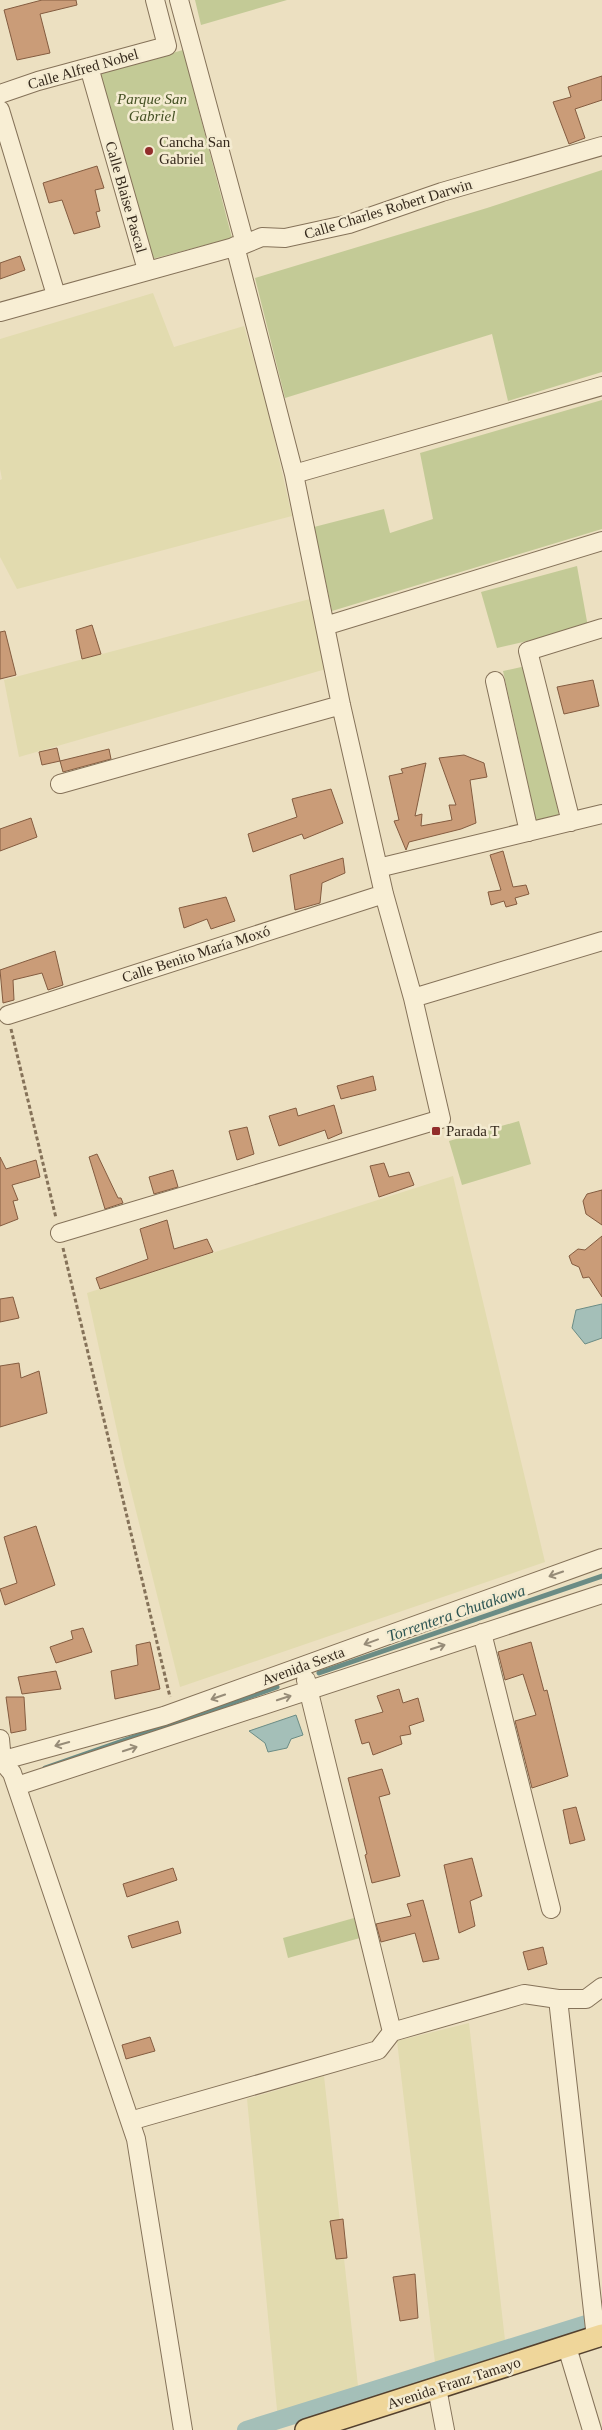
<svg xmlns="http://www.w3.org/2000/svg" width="602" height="2430" viewBox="0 0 602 2430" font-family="'Times New Roman',serif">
	<rect width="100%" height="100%" fill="#ece0c1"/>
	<path fill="#e2dbaf" d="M153,293L174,347L244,326L266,402L292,516L17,589L0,557V480L2,479L0,469V339Z
		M310,599L326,669L19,757L4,680Z
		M453,1176L545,1562L180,1687L124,1463L87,1293Z
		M469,2023L506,2349L436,2371L397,2041Z
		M324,2076L359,2395L278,2420L247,2099Z"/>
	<path fill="#c3ca96" d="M195,0H287L201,25Z
		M183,50L232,238L152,259L99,74Z
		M602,170V372L508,401L492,334L285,398L255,278L487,208Z
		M602,400V529L332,611L314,527L384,509L390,533L433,519L420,453Z
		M577,566L588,627L497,648L481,592Z
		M526,666L559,815L536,820L503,671Z
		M519,1121L531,1164L462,1185L449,1141Z
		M354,1918L360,1938L288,1958L283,1938Z"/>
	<path fill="#a4bfb8" stroke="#6b8c85" d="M602,1304V1338L585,1344L572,1328L576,1310Z
		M296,1715L303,1735L291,1739L287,1748L268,1752L265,1743L249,1731Z"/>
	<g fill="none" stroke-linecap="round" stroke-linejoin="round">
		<path stroke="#6b8c85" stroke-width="5" d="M319,1673L602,1576
			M45,1768L277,1687"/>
		<path stroke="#a4bfb8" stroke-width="18" d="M246,2430L602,2319"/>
	</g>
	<path fill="#ca9c78" stroke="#845c40" d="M42,0H76L77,5L40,14L50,53L17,60L4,10Z
		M602,76V100L575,109L585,138L569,144L553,102L571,97L568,87Z
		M97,166L104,188L95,190L100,211L96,212L100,227L74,234L62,200L49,203L43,183Z
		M20,256L25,270L0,279V263Z
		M92,625L101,654L82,659L76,630Z
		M5,631L16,675L0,679V632Z
		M593,680L599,706L564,714L557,687Z
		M57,748L60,761L42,765L39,752Z
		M109,749L111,759L63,772L60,761Z
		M464,755L484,763L487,777L470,780L476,823L461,829L409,842L406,850L394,821L399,820L389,776L403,773L401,769L426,763L415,816L422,814L421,826L452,820L449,805H456L439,758Z
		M331,789L343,823L304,839L302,834L253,852L248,834L297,817L292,799Z
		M31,818L37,837L0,851V829Z
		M503,851L513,887L526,885L529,894L515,898L517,904L506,907L504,901L491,905L488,892L501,890L490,855Z
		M343,858L345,873L322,883L320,903L295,910L290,875Z
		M226,897L235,921L211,929L207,919L184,928L179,908Z
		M55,951L63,985L48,990L42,973L13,980L14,1000L3,1003L0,970Z
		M373,1076L376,1090L341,1099L337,1086Z
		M334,1105L342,1133L328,1139L325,1130L279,1146L269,1116L296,1108L298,1116Z
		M247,1127L254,1154L237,1160L229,1131Z
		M97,1154L118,1198H121L123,1203L105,1209L89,1157Z
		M0,1157L6,1169L36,1160L40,1177L12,1185L18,1200L13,1201L18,1219L0,1226Z
		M384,1163L389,1177L409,1172L414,1185L379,1197L370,1166Z
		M173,1170L178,1187L154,1194L149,1177Z
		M602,1190V1225L586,1214L583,1201L587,1194Z
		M167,1220L174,1249L207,1239L213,1252L100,1289L96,1278L148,1259L140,1229Z
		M602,1236V1297L589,1277L583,1278L579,1267L572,1264L569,1256L578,1249L585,1250Z
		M13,1297L19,1318L0,1322V1299Z
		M19,1363L21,1378L39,1371L47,1413L0,1427V1366Z
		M36,1526L55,1585L5,1605L0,1589L17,1583L4,1537Z
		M83,1628L92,1652L56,1663L50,1647L73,1639L71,1631Z
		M150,1642L160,1689L115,1699L111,1671L138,1665L136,1645Z
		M531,1642L544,1691L547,1690L568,1776L532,1788L515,1721L536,1715L523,1674L505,1680L498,1652Z
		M56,1671L61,1689L22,1694L18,1677Z
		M399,1689L403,1703L418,1698L424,1721L409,1726L411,1734L400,1736L402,1744L373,1755L369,1742L362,1744L355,1720L383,1712L377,1696Z
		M6,1697H24L26,1730L11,1733Z
		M382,1769L390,1794L379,1797L400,1876L372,1883L365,1855L367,1854L348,1778Z
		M576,1807L585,1840L570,1844L563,1810Z
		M472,1858L482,1896L470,1901L475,1926L459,1933L444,1865Z
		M173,1868L177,1880L127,1897L123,1884Z
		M423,1900L439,1959L423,1962L415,1933L381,1942L376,1924L411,1916L407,1904Z
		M178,1921L181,1933L132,1948L128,1936Z
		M543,1947L547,1964L528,1970L523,1952Z
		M150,2037L155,2051L126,2059L122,2045Z
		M343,2219L347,2258L336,2259L330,2221Z
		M415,2274L418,2318L400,2321L393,2277Z"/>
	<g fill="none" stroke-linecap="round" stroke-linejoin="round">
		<defs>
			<path id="minor" d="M179,0L245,244
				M89,67L147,270
				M0,94L38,81L167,46L155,0
				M0,110L56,295
				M0,312L245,244L262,237L285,238L349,224L442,192L602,146
				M294,474L602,386
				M325,626L602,541
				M495,681L529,832
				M60,784L341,705
				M571,822L528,651L602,628
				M378,868L602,814
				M413,998L602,941
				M8,1015L384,894
				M60,1233L441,1119L413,998L384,894L341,705L294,474L235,246
				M482,1633L551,1909
				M306,1680L392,2032
				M0,1739L2,1761
				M0,1761L164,1716L602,1558
				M2,1761L12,1773L136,2139L183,2430
				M17,1786L602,1594
				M558,1999L596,2338
				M130,2121L378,2050L392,2032L524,1994L558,1999H586L602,1987
				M567,2347L592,2430
				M437,2388L445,2430"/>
			<path id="major" d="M306,2430L602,2335"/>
		</defs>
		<use href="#minor" stroke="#857259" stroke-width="20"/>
		<use href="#major" stroke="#53402e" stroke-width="24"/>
		<path stroke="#857259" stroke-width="3" stroke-dasharray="4 2.5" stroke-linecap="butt" d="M11,1029L56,1218
			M63,1248L170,1697"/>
		<use href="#minor" stroke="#f8eed4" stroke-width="18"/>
		<use href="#major" stroke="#efd69a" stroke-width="21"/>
	</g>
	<defs><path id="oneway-shaft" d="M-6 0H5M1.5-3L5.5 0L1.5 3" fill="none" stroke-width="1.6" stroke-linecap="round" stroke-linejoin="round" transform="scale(1.25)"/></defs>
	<g stroke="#978c78">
		<use href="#oneway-shaft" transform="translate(556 1574) rotate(161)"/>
		<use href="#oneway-shaft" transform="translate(371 1642) rotate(160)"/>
		<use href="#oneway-shaft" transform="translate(438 1647) rotate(-18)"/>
		<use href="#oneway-shaft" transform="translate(218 1697) rotate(161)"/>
		<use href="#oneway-shaft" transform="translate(284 1698) rotate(-18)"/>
		<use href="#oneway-shaft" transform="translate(62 1744) rotate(164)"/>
		<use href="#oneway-shaft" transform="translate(130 1749) rotate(-18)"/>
	</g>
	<g fill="#922d2b" stroke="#f4ebd1" stroke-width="2">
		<circle cx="149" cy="151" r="5"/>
		<rect x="431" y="1126" width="10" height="10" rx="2.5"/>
	</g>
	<g text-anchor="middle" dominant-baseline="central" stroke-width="5" stroke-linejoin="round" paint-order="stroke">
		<g font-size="15" fill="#362a1d" stroke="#f4ebd1">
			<text transform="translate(83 69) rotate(-16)">Calle Alfred Nobel</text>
			<text transform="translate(126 197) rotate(74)">Calle Blaise Pascal</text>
			<text transform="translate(388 209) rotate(-17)">Calle Charles Robert Darwin</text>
			<text transform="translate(196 954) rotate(-18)">Calle Benito María Moxó</text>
			<text transform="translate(303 1666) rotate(-20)">Avenida Sexta</text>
			<text transform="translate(454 2383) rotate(-18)">Avenida Franz Tamayo</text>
		</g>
		<g font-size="15" font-style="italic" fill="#455124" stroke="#f4ebd1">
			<text x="152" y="99">Parque San<tspan x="152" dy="17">Gabriel</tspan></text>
		</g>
		<g font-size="15" fill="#362a1d" stroke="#f4ebd1" text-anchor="start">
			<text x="159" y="142">Cancha San<tspan x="159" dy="17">Gabriel</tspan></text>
			<text x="446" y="1131">Parada T</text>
		</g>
		<g font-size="16" font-style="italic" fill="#2d5553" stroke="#f4ebd1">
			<text transform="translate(456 1613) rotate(-19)">Torrentera Chutakawa</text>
		</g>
	</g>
</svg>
